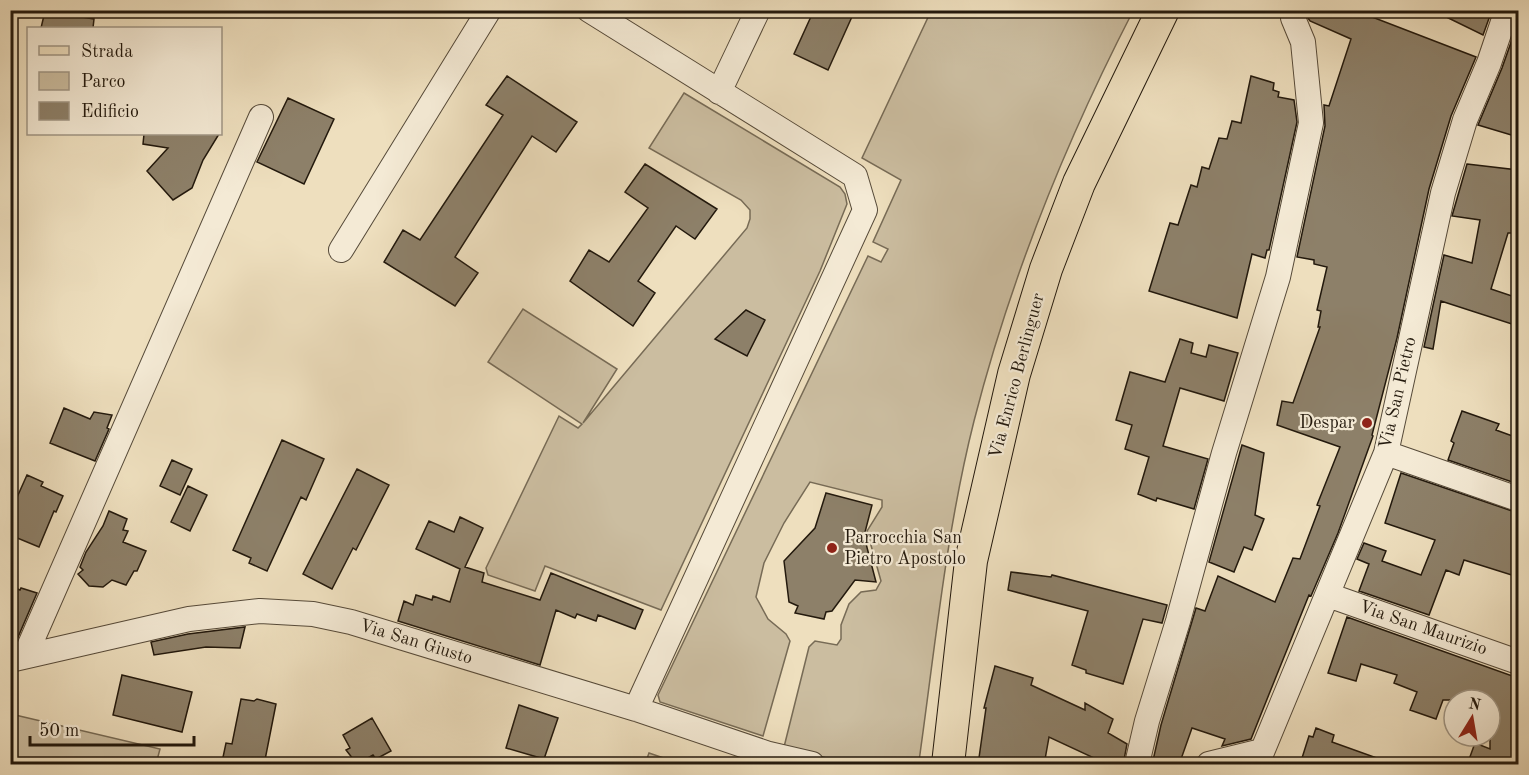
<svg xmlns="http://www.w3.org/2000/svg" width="1529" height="775" viewBox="0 0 1529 775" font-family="'Old Standard TT',serif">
	<rect width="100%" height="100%" fill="#eedfbe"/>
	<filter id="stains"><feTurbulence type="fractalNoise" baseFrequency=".00333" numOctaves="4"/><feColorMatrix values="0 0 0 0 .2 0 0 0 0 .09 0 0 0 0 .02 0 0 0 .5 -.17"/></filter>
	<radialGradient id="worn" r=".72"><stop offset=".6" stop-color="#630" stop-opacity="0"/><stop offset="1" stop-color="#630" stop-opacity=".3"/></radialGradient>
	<path fill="#cbbda0" stroke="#776b56" stroke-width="1.5" d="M931,11H1133C1067,139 1010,280 974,421C946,532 935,648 919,761L917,764H842L838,761L784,747L809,647L815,641L837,645L841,639V625L849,604L861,592L876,590L881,581L867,531L882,507V500L810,482L784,523L764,563L756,597L768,619L786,634L790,641L763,736L660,702L658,695L868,256L881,262L888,249L873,242L901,180L862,158Z
		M684,93L840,187L845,194L847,204L820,271L661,610L545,566L535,591L488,575L486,568L559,416L578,428L582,424L488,362L523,309L617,369L583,423L747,228L750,219V210L741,200L649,148Z
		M11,714L160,749L156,764H11Z
		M649,753L681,764H645Z"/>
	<path fill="#8d8069" stroke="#23190d" stroke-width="1.5" d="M814,10H855L828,70L794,54Z
		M1310,10H1354L1476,57L1451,116L1429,189L1397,338L1372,435L1373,436L1338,533L1311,596L1309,595L1251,739L1222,746L1225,739L1192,728L1180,762L1172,765H1152L1161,725L1196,608L1205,611L1218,576L1275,602L1293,558L1300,559L1320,506L1317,505L1340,447L1277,425L1282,401L1293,403L1320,327H1318L1321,311L1317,310L1327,267L1314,264V260L1297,257L1325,126L1324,105L1329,106L1351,39L1310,21L1308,18Z
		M1432,10H1492L1483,35Z
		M45,11L94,19L93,28H41Z
		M1514,34L1518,35V137L1478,125L1502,68Z
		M507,76L577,122L556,152L532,136L455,257L478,273L455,306L384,262L403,230L420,240L503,115L486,105Z
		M1251,76L1274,83L1273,90L1279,92L1278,97L1294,100L1297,122L1269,250H1267L1265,258L1252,254L1237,318L1149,291L1170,223L1178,225L1191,185L1197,187L1202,167L1209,169L1219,138L1227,139L1232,121L1241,123Z
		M288,98L334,119L304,184L257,162Z
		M144,134H219L203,160L192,188L173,200L147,171L168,148L143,144Z
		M645,164L717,209L695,239L676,226L638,281L655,293L633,326L570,281L589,250L609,262L648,208L625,192Z
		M1467,164L1518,170V233H1508L1491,289L1518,298V326L1441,301L1433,349L1424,347L1444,255L1472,263L1480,220L1452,216Z
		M746,310L765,320L747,356L715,339Z
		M1180,339L1193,343L1191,353L1206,357L1209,345L1238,353L1224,401L1180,388L1163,446L1208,459L1194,509L1157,498L1156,501L1138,494L1149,457L1125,449L1132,425L1116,420L1130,372L1165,382Z
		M64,408L90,419L94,412L112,415L107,428L109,429L95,461L50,443Z
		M1462,411L1499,424L1496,430L1518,438V484L1448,460L1454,443L1451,441Z
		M282,440L324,459L306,500L301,497L267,571L249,563L251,558L233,550Z
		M1242,445L1264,453L1255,515L1264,519L1252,550L1244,547L1234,572L1209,562Z
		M172,460L192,469L180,495L160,486Z
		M357,469L389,485L356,550L353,548L332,589L303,574Z
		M1401,473L1518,513V577L1464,560L1459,575L1446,570L1429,615L1359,591L1369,564L1357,559L1364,543L1386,551L1382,561L1421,575L1435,540L1385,523Z
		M27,475L43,482L41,486L63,496L56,512L54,511L39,547L10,535V513Z
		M188,486L207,495L190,531L171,522Z
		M826,493L872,505L864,536L876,582L855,580L832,611L826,612L824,619L795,613L798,606L789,602L784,561L815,528Z
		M109,511L127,519L123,530L128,531L123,542L146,551L137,571H134L126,585L112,580L103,587L89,586L78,574L83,570L80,567L86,552L103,526Z
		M460,517L483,528L465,567L484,573L482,582L540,600L551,573L643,610L635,629L598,615L596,621L577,614L575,618L556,610L540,665L398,621L404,601L413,605L416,595L432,600L433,596L450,602L460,569L416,549L429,521L454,532Z
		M1011,572L1051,577L1052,575L1167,605L1162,623L1143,619L1123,684L1086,673V670L1072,665L1088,611L1008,590Z
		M10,586L20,590L21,588L37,593L15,644L10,645Z
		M1347,617L1518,678V765H1467L1475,743L1490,749V700H1443L1436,719L1410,710L1417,692L1394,683L1397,675L1361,664L1356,681L1328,673Z
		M245,627L240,648L206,647L154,655L151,642L188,634Z
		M995,666L1033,678L1031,685L1085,710V703L1113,719L1108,733L1127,744L1123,765H1109L1049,737L1044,765H978L986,708H984Z
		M122,675L192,692L182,732L113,715Z
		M241,699L254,701L257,699L276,704L264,765H233L222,762L226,743L232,744Z
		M519,705L558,718L544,759L506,748Z
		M372,718L391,751L376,759L373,755L357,764L346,750L350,748L343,735Z
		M1316,728L1334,735L1332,742L1388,762V765H1303L1305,759L1302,758L1309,736L1313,737Z"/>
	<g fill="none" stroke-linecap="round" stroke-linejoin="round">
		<defs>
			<path id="minor" d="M589,10L855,176L865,210L636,709
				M719,92L758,10
				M341,250L489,10
				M1386,453L1518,499
				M1328,595L1518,662
				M25,656L261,117
				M10,660L189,619L260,611L313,614L351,622L636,709L769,754L812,764
				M1137,764L1147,721L1178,621L1224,453L1278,277L1311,123L1303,42L1293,18L1296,10
				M1209,764L1262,751
				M1257,764L1386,453L1443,193L1465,120L1489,63L1507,10"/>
			<path id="major" d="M948,764L971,561L1014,374L1046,269L1079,183L1163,10"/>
		</defs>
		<use href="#minor" stroke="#564a39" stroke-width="26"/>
		<use href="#major" stroke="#23190d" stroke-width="34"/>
		<use href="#minor" stroke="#f4ead5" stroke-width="24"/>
		<use href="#major" stroke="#eedfbe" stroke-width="32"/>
	</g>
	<g fill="#8f2418" stroke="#f4ead5" stroke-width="2">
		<circle cx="1367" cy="423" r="6"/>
		<circle cx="832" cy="548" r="6"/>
	</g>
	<g text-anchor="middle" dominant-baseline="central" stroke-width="4.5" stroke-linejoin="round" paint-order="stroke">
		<g font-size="18" fill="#23190d" stroke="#f4ead5">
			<text transform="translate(1017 376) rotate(-75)">Via Enrico Berlinguer</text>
			<text transform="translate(1398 393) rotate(-77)">Via San Pietro</text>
			<text transform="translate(1423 628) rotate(19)">Via San Maurizio</text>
			<text transform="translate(416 642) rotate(17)">Via San Giusto</text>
		</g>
		<g font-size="18" fill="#23190d" stroke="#f4ead5" text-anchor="end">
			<text x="1355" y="423">Despar</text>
			<text x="844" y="538" text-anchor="start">Parrocchia San<tspan x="844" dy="21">Pietro Apostolo</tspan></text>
		</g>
	</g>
	<rect width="1529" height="775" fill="none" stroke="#eedfbe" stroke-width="36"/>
	<rect x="12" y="12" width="1505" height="751" fill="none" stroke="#23190d" stroke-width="3"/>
	<rect x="18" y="18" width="1493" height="739" fill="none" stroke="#23190d" stroke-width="1.5"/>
	<rect x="27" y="27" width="195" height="108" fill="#f4ead5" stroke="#a09685" stroke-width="1.5"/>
	<rect x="39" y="46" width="30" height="9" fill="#eedfbe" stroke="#a09685" stroke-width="1.5"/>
	<text x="81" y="57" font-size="18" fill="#23190d">Strada</text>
	<rect x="39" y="72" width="30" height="18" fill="#cbbda0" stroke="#a09685" stroke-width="1.5"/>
	<text x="81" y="87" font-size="18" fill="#23190d">Parco</text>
	<rect x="39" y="102" width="30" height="18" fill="#8d8069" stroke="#a09685" stroke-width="1.5"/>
	<text x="81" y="117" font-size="18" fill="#23190d">Edificio</text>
	<g transform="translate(1472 718) rotate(11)"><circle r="28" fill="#f4ead5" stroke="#a09685" stroke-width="1.5"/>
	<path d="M0-4.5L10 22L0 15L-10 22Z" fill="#8f2418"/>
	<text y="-9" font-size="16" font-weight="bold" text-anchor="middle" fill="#23190d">N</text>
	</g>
	<path d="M30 736v9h164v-9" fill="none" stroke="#23190d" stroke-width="3"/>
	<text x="39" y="736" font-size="18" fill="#23190d" stroke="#f4ead5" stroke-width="4.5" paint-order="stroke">50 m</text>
	<rect width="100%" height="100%" filter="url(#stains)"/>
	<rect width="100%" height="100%" fill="url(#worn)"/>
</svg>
